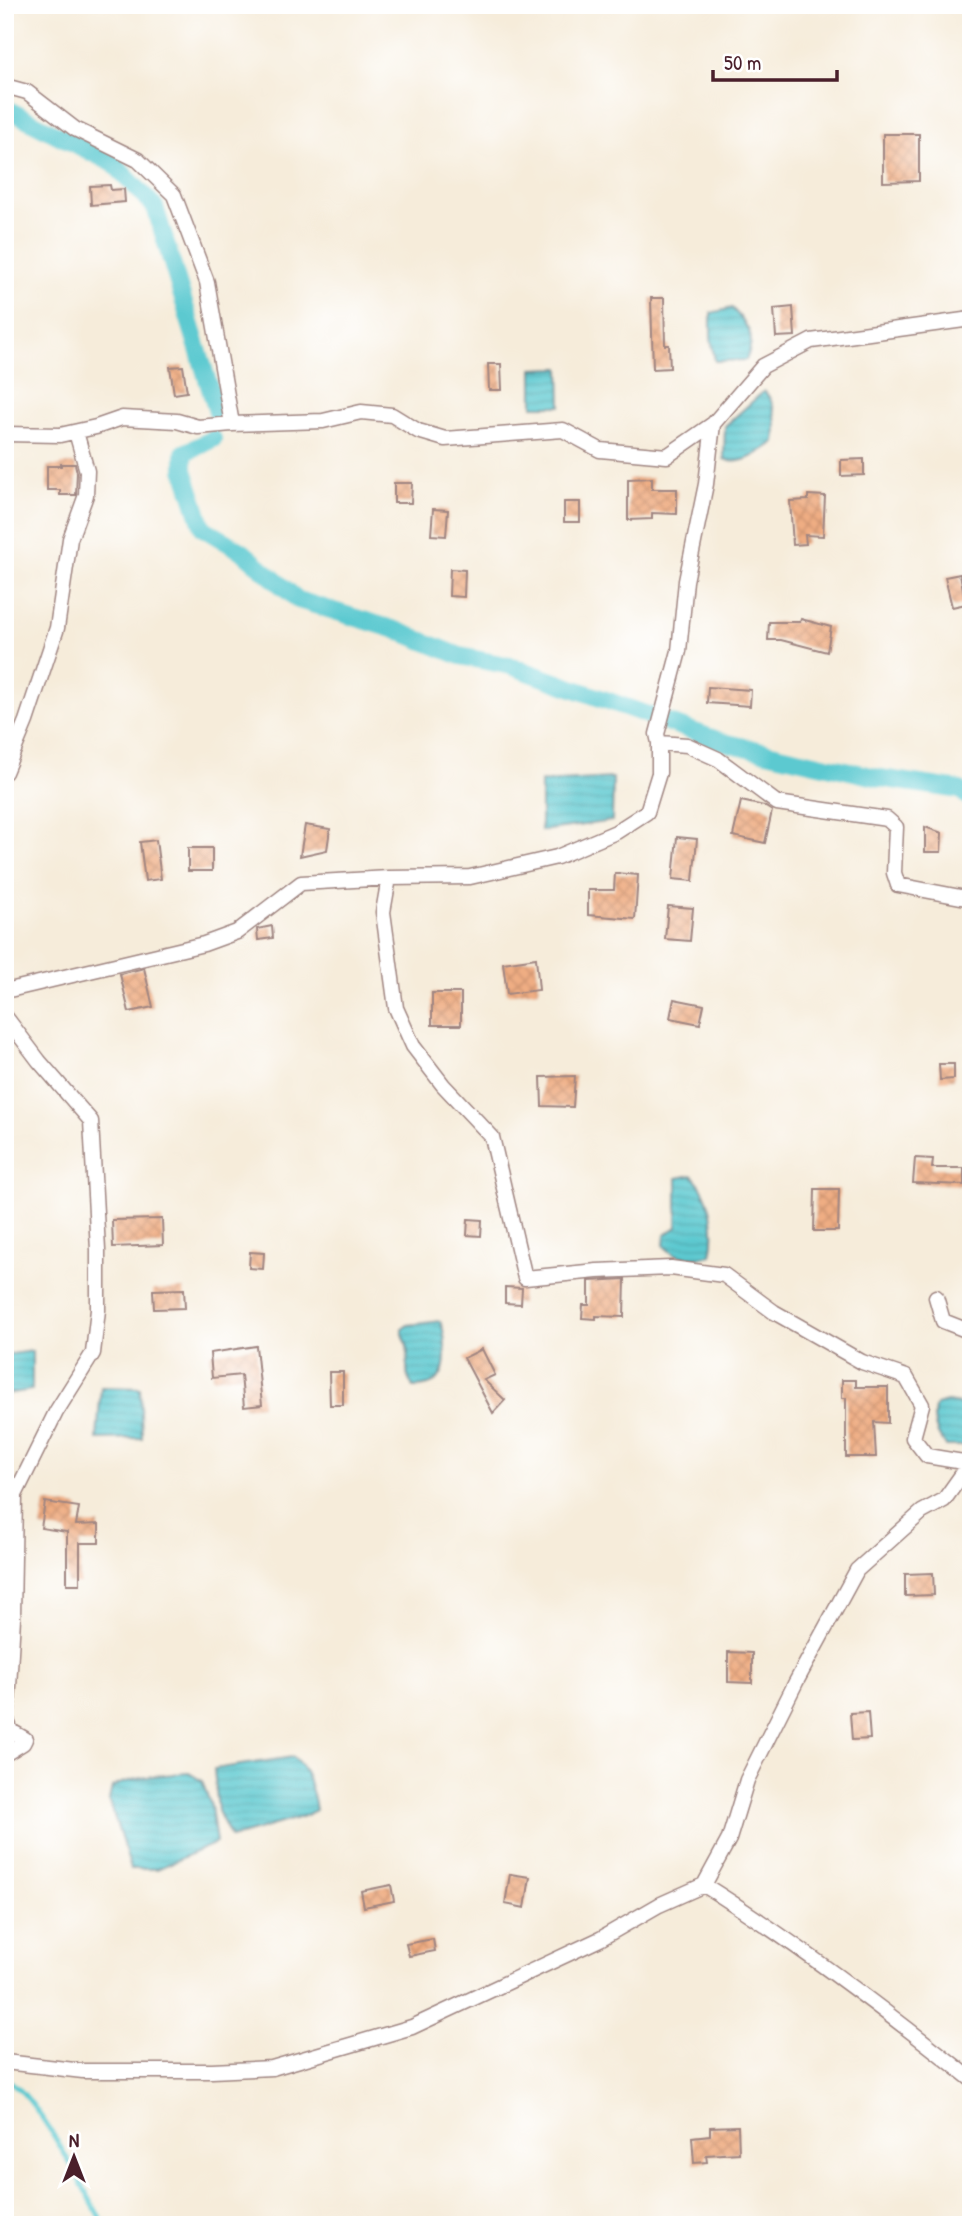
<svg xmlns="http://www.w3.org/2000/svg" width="976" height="2230" viewBox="0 0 976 2230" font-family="'Patrick Hand',sans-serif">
	<defs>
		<pattern id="water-rules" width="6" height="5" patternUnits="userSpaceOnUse" patternTransform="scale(1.75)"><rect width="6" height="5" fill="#5cc9d0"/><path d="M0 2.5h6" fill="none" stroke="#52acb3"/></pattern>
		<pattern id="building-cross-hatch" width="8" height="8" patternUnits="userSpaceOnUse" patternTransform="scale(1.75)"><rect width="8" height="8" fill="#efad83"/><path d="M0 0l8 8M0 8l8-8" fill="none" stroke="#ce9471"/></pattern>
	</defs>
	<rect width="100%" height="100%" fill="#fff"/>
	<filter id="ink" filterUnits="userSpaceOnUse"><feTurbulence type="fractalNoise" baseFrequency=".0143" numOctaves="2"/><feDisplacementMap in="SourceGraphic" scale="14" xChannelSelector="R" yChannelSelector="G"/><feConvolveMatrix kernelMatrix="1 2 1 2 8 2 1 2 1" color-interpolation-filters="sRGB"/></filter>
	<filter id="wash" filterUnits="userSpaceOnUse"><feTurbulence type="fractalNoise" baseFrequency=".00686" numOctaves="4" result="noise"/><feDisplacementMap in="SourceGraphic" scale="28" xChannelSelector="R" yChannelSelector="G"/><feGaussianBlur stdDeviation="1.57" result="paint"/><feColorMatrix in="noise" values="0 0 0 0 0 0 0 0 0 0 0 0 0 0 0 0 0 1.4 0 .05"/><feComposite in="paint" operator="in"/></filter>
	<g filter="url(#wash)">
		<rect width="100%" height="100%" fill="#f6ecda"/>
		<path fill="url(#water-rules)" stroke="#53747e" stroke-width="2" d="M732,308C748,326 757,335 746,360L715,361L711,338V313Z
			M560,368L561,406H533V369Z
			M764,391C776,402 777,426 775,442C762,451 740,468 724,459L725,426Z
			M613,778L612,821L541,831V782Z
			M692,1175C711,1195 717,1228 711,1255C693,1260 678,1260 664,1246L665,1235L677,1227V1178Z
			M440,1321C445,1333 445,1342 445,1355C445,1377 436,1387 414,1387C402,1375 410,1361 407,1346C406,1340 403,1336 402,1329L408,1325Z
			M32,1351V1390L5,1394V1355Z
			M101,1387L140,1388L142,1438L97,1439Z
			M947,1402L959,1404L967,1410L970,1439L963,1446H946C936,1434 931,1420 936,1405Z
			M293,1757C308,1769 313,1792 316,1810L304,1816L231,1838L218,1811L214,1769Z
			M189,1773L202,1781L211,1806L216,1843L157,1869H131L109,1800L112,1787C136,1776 163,1775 189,1773Z"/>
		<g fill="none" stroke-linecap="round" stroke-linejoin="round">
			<path stroke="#5cc9d0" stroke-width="5" d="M5,2079C34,2089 87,2195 104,2225"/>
			<path stroke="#5cc9d0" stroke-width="18" d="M5,108L114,164L155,207L217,412
				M213,439L184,453V470L203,528L243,552L298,600L396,630L460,656L511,666L723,742L880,778L960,790L971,799"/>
		</g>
		<g id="blocks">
			<path fill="url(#building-cross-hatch)" d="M883,134H919V181L883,182Z
				M110,185L111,190L124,189L125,202L91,205L90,186Z
				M651,298H664L665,345H669L670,368L653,369Z
				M793,307L795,336L776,337L774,309Z
				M488,364H501L502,390H489Z
				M183,366L187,392L174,394L170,367Z
				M864,459V475L841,476V460Z
				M61,464H75L77,472L76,495H60V490H47V466H61Z
				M652,478V489H677V514L652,513V519L628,520V479Z
				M394,483H412L411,503H394Z
				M808,495L825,496L823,536L805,535L806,544L793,545L790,501L808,500Z
				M564,502H580V522H564Z
				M433,509L448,510L446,536L431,535Z
				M450,569L465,570L464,597L449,596Z
				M960,574L966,604L952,607L945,577Z
				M801,619L831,627L827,652L781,640H768L769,622H800Z
				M708,687L751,690L750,706L707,703Z
				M741,801L764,806L772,811L765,843L733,836Z
				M305,825L330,829L327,850L300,856Z
				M925,827L942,833L941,852H925Z
				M677,837L697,839L693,881L673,879Z
				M156,840L161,879L145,881L140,842Z
				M188,848H212V871H188Z
				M615,873L638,875L635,919L588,915V890H614Z
				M668,906L693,908L690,941L665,939Z
				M272,926L273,938L258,940L257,929Z
				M536,958L539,990L507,994L503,963Z
				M144,968L153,1007L129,1012L120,974Z
				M432,993H461V1025H432Z
				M674,999L704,1005L700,1024L670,1018Z
				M939,1064H954V1079L940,1080Z
				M575,1076L573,1107L542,1106L541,1077Z
				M915,1158L933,1159L932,1168H964V1185L913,1183Z
				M815,1189H839L838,1231H814Z
				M162,1219L163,1245L113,1247L112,1220Z
				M468,1219L482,1220L481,1236L467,1235Z
				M250,1252L264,1253L263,1269L249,1268Z
				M625,1279L624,1317L596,1316V1319L582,1318L583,1305H589V1281Z
				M505,1287L522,1288L521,1304L505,1303Z
				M184,1289L185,1308L154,1309L153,1290Z
				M256,1346L262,1405L244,1407L241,1375L212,1378L210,1353Z
				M482,1349L495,1375L484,1380L505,1400L493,1413L464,1358Z
				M329,1372H343V1405H330Z
				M842,1380H856V1387H888V1423L874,1422L876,1457H846V1398H842Z
				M45,1502L79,1507L76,1525L99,1524V1543H80V1584H67V1532L41,1528Z
				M933,1573L934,1595L905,1596V1574Z
				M728,1652L752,1653V1683L728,1682Z
				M868,1712L870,1739L852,1740L850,1713Z
				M510,1874L530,1877L525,1908L505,1904Z
				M391,1885L394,1901L364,1907L361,1891Z
				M433,1939L435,1951L409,1956L406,1944Z
				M738,2126L739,2153L706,2155L707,2162L694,2163L692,2137L710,2135V2127Z"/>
		</g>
	</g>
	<g filter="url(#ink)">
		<use href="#blocks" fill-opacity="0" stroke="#a08682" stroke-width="2"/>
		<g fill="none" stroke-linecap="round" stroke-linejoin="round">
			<defs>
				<path id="minor" d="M5,86L27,92L75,129L138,160L174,195L207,282L232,424L323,421L361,412L392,415L418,431L445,439L563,430L600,450L667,456L713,424
					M5,434L60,435L96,427L122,418L177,421L198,427L232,424
					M659,743L687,745L718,759L777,803L887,819L896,827L894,873L898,885L971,899
					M5,772L26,721L57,628L70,539L86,495L87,471L76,432
					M389,878L383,912L396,1008L413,1046L443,1085L492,1137L525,1278L597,1271L671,1268L724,1275L774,1312L862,1362L906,1377L922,1405L913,1438L927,1456L969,1463
					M5,991L204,944L237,932L301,883L389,878L470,877L557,857L616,832L647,812L659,773V743L657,734L679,651L686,581L706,484L713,424L763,366L811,341L971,319
					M5,1016L39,1061L91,1121L98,1250V1310L93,1353L56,1412L15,1495L13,1618L7,1721L11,1731L25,1739L23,1743L5,1754
					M936,1297L943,1321L971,1332
					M704,1885C797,1943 885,2010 971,2079
					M5,2062L83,2071H212L272,2068L412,2027L600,1939L659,1905L704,1885L729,1839L747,1780L796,1682L857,1570L922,1512L944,1500L971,1462"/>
			</defs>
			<use href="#minor" stroke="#a08682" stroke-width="17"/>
			<use href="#minor" stroke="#fff" stroke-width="14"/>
		</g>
	</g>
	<rect width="976" height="2230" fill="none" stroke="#fff" stroke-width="28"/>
	<g transform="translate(74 2157)" stroke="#ffffff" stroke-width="5" paint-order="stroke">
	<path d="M0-5L12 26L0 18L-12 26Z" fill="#4a1f2b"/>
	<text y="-10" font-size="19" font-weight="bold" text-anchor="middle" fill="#4a1f2b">N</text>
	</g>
	<path d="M713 70v10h124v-10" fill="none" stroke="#4a1f2b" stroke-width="3.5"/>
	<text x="724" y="70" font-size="21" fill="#4a1f2b" stroke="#ffffff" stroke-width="5" paint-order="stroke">50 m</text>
</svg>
